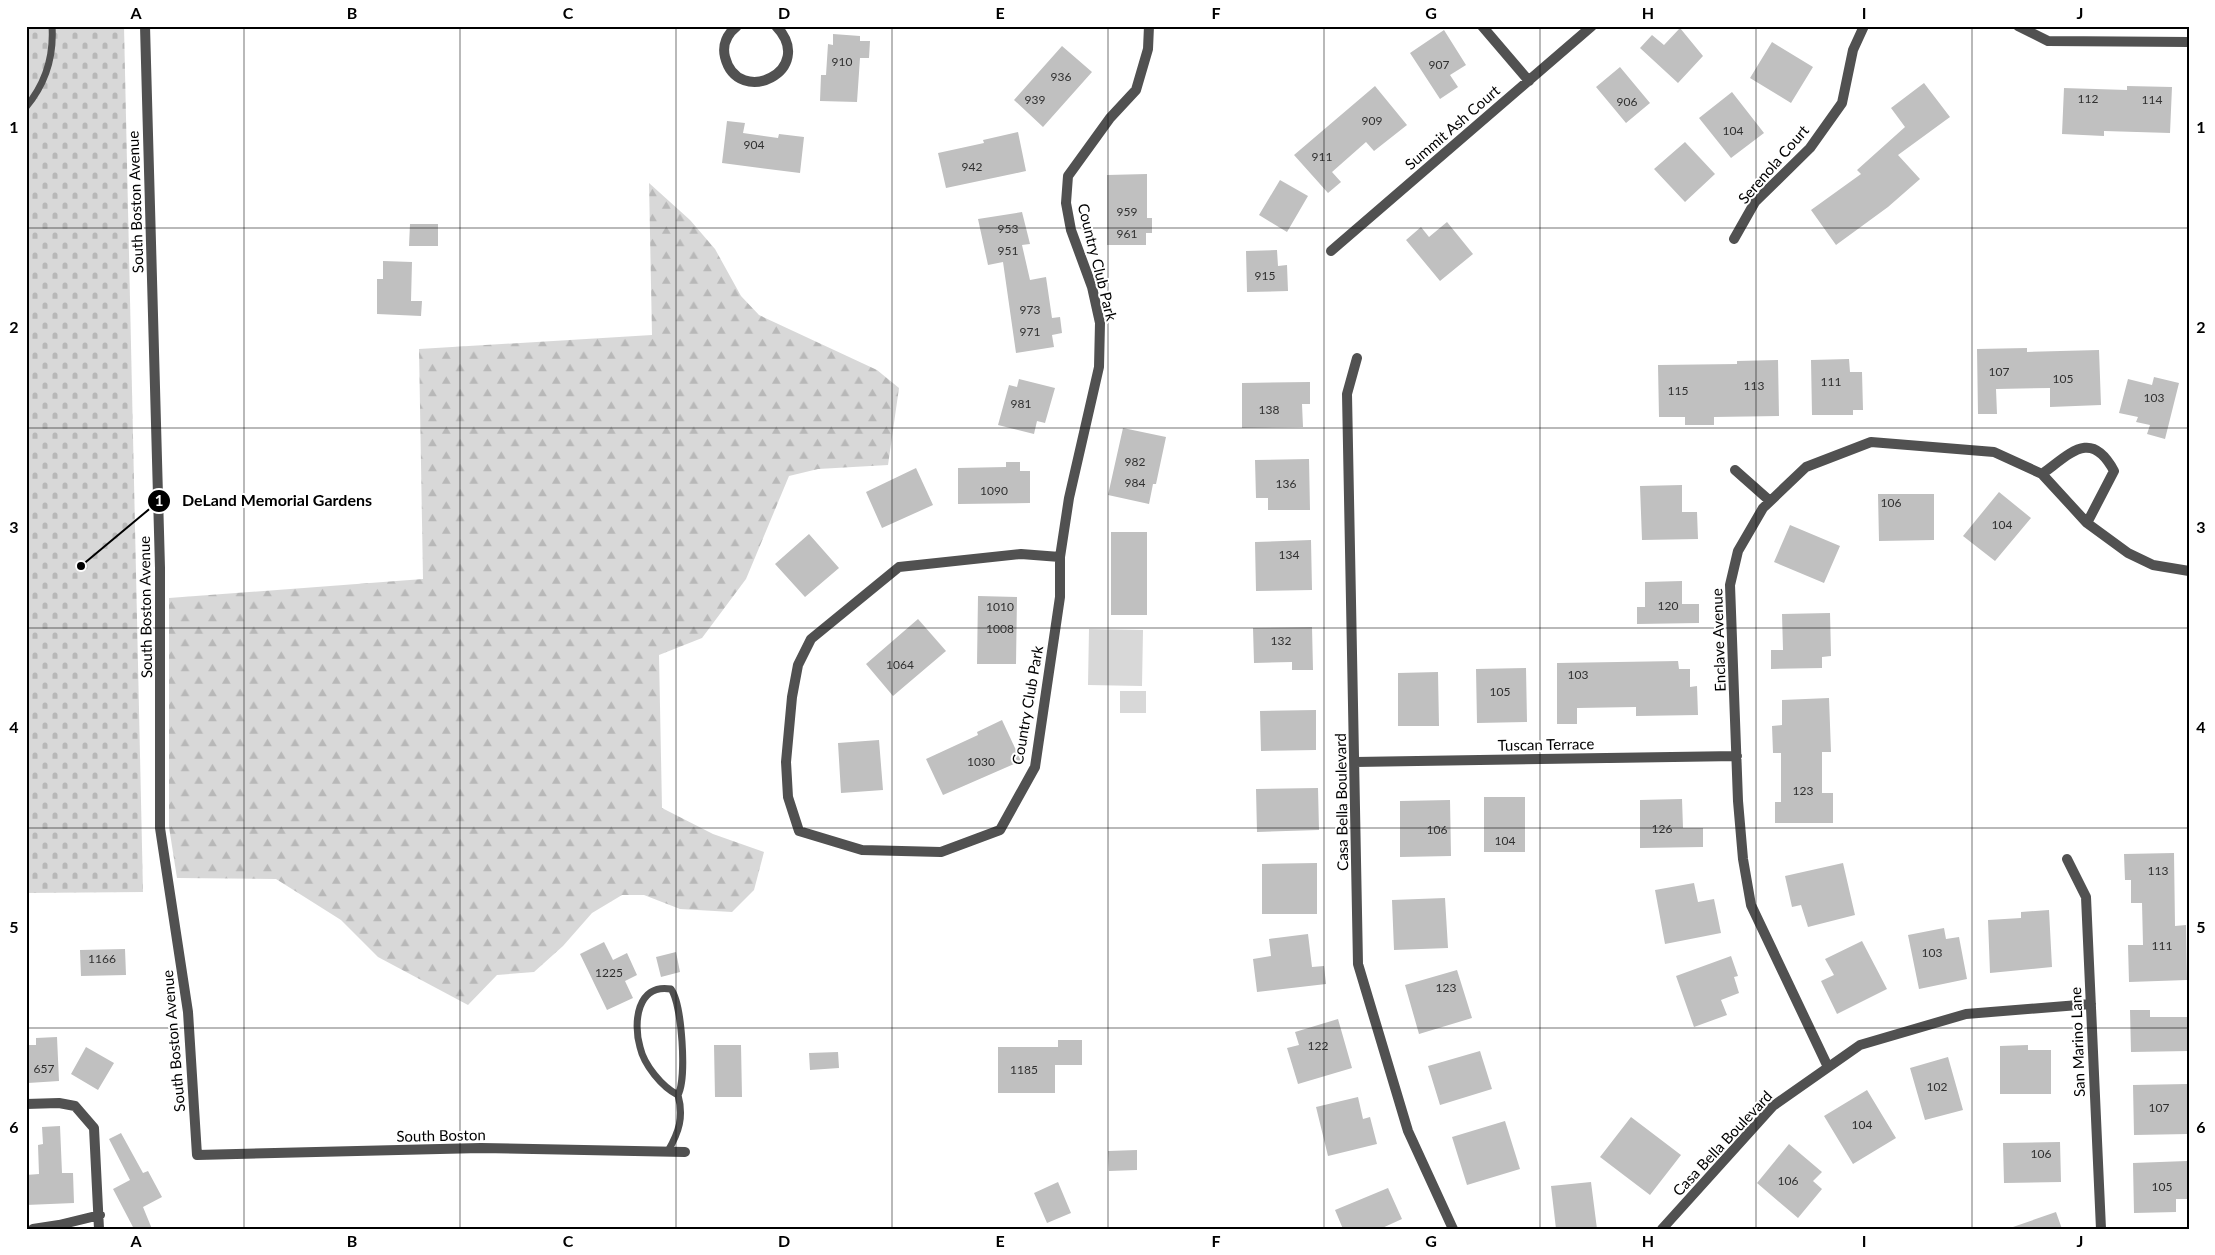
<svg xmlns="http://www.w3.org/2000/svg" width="2215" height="1255" viewBox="0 0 2215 1255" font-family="Lato,sans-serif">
	<defs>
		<pattern id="forest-firs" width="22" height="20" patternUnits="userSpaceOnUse" patternTransform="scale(1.25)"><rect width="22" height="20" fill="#d8d8d8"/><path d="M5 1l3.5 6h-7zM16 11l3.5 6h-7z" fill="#b8b8b8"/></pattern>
		<pattern id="cemetery-stones" width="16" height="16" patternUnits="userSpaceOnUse" patternTransform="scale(1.25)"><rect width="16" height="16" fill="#d8d8d8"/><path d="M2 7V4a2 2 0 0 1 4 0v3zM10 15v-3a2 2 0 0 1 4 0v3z" fill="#b8b8b8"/></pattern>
	</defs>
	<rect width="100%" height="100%" fill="#fff"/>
	<path fill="url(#forest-firs)" d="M649,183L690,220L715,249L741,296L759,315L877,370L899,388L888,465L818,469L789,476L746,579L702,638L659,655L662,808L713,834L764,852L754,890L732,912L680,909L644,895H622L592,913L563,946L534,972L497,975L468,1005L378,957L341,920L276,879L177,878L169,827V598L423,579L419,349L652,335Z"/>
	<path fill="url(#cemetery-stones)" d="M26,26H124L143,892L26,893Z"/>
	<path fill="#d8d8d8" d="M1089,629L1143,630L1142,686L1088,685Z
		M1120,691H1146V713H1120Z"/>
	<path fill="#c0c0c0" d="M1680,28L1703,56L1678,83L1640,48L1652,35L1664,45Z
		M1444,30L1466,65L1450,75L1458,87L1440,99L1410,53Z
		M833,34L860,36V41H870L869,58H860L857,102L820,101L821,75H826L828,44L833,45Z
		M1772,42L1813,67L1791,103L1750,78Z
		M1062,46L1092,72L1043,127L1014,100Z
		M1620,67L1650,103L1626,123L1596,87Z
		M1924,83L1950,117L1898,155L1920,179L1888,207L1836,245L1811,210L1861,174L1857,170L1905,127L1891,108Z
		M1375,86L1407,125L1374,151L1366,142L1332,172L1341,182L1328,193L1294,155Z
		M2127,86L2172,87L2170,133L2104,131V136L2062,134L2064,88L2127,90Z
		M1732,92L1764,133L1731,158L1699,118Z
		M727,121L745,123L743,133L778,138L779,134L804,137L800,173L722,163Z
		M1018,132L1026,171L946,188L938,153L984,143L983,140Z
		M1685,142L1715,174L1685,202L1654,169Z
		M1147,174V218H1152V233H1146V245H1107V175Z
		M1280,180L1308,196L1287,232L1259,215Z
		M1022,212L1030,244L1022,245L1030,280L1046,277L1052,318L1060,317L1062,333L1052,335L1054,347L1016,353L1003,262L988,265L978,219Z
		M1447,222L1473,254L1440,281L1406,240L1421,227L1429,237Z
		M410,224H438V246H409Z
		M1277,250L1278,266L1287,265L1288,291L1247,292L1246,251Z
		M383,261L412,262L411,301H422L421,316L377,314V279H383Z
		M2027,348V352L2099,350L2101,405L2050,407V388L1996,389L1997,414H1978L1977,349Z
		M1849,359L1850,372H1862L1863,410H1853V415H1812L1811,360Z
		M1778,360L1779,416L1714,417V425H1685V417H1659L1658,365L1737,364V361Z
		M2154,377L2179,383L2165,439L2147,434L2150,425L2136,422L2138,417L2119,413L2128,379L2152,385Z
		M1019,379L1055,388L1045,423L1037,421L1034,434L998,425L1009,385L1017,387Z
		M1310,382V404H1302L1303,427L1242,428V383Z
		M1123,428L1166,437L1156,484H1153L1149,504L1108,495Z
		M1309,459L1310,510H1268V498H1256L1255,460Z
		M1006,462H1020V471H1030V503L958,504V468L1006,467Z
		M916,468L933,505L882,528L866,492Z
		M1682,485V512H1697L1698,539L1642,540L1640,486Z
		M1999,492L2031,518L1995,561L1963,536Z
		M1878,494H1934V540L1879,541Z
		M1790,525L1840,546L1824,583L1774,562Z
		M1111,532H1147V615H1111Z
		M809,534L839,568L805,597L775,564Z
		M1311,540L1312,590L1256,591L1255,542Z
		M1682,581V604H1699V623L1637,624V607H1645V582Z
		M978,596L1017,597L1016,664H977Z
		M1830,613L1831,656L1822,657V668L1771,669V650H1783L1782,614Z
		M918,619L946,651L893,696L866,664Z
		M1312,627L1313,670H1292V662L1254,663L1253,628Z
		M1678,661L1679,669H1690V687L1697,686L1698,715L1636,716V707L1577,708V724H1557V663Z
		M1526,668L1527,722L1477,723L1476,669Z
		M1438,672L1439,726H1398V673Z
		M1829,698L1831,752H1822V793H1833V823H1775V802H1781V753H1773L1772,726L1782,725V700Z
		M1316,710V750L1261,751L1260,711Z
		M1002,720L1021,761L943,795L926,759L978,735L977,732Z
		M879,740L883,790L841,793L838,743Z
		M1318,788L1319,830L1257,832L1256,789Z
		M1484,797H1525V852H1484Z
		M1682,799L1683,828H1703V847L1640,848V800Z
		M1450,800L1451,856L1400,857V801Z
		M2174,853L2175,926L2186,925L2187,980L2129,982L2128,945H2143L2142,903H2131V880H2125L2124,854Z
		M1317,863V914H1262V864Z
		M1843,863L1855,915L1808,927L1801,905L1792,907L1785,876Z
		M1694,883L1698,902L1714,899L1721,933L1665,944L1655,890Z
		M1445,898L1448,948L1394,950L1392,900Z
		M2049,910L2052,967L1990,973L1988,920L2021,918V912Z
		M1944,928L1946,939L1959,937L1967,979L1919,989L1908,935Z
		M1308,934L1312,967L1324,966L1326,984L1257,992L1253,959L1271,956L1269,939Z
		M1862,941L1887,989L1837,1014L1821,981L1834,975L1825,959Z
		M604,942L613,960L627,953L637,975L625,981L633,998L607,1010L580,954Z
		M125,949L126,975L81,976L80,950Z
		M676,952L680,972L661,977L656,957Z
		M1731,956L1738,976L1734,977L1739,993L1721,1000L1727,1015L1694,1027L1676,976Z
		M1457,970L1472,1018L1419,1034L1405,985Z
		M2130,1010H2150V1017H2189V1051L2131,1052Z
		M1338,1019L1352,1068L1298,1084L1287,1048L1299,1045L1295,1032Z
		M57,1037L59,1081L28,1083L27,1045H36V1038Z
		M1058,1040H1082V1065H1055V1093H998V1047H1058Z
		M714,1045H741L742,1097H715Z
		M2028,1045V1050H2051V1094H2000V1046Z
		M86,1047L114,1063L98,1090L71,1074Z
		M1480,1051L1492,1089L1440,1105L1428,1066Z
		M838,1052L839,1068L810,1070L809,1053Z
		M1948,1057L1963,1110L1925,1120L1910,1068Z
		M2187,1084L2188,1134L2134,1135L2133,1085Z
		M1867,1090L1896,1138L1853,1164L1824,1116Z
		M1358,1097L1363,1119L1370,1117L1377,1144L1328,1156L1316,1107Z
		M1631,1117L1681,1155L1650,1195L1600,1157Z
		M1505,1121L1520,1169L1467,1185L1452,1137Z
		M60,1126L62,1173H73L74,1203L26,1205V1175L39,1174L38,1145L43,1144L42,1127Z
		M121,1133L143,1173L148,1171L162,1197L143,1207L152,1229H134L113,1189L130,1180L109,1139Z
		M2060,1142L2061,1182L2004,1183L2003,1143Z
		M1789,1144L1822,1172L1813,1181L1822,1189L1798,1218L1757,1183Z
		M1137,1150V1170L1109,1171L1108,1151Z
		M2187,1161V1199H2176V1212L2134,1213L2133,1163Z
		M1058,1182L1071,1213L1047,1223L1034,1193Z
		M1591,1182L1597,1229H1556L1551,1186Z
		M1388,1188L1402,1219L1380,1229H1343L1335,1210Z
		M2056,1212L2062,1229H2013V1227Z"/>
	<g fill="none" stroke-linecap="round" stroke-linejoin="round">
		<path stroke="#515151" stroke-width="7" d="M26,107C46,83 54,56 52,26
			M668,1151C679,1132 684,1117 678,1095C662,1087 644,1065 640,1047C633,1023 637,983 671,989C682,1004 687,1078 678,1095"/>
		<path stroke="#515151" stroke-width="10" d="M145,26L160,568V828L188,1012L197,1155L481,1148L685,1152
			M737,26C727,34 722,45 725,57C738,109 818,70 776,26
			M1482,26L1529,81
			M2018,26L2048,41L2189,42
			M1734,239L1755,202L1810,148L1842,103L1853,50L1864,26
			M1331,251L1592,26
			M1357,358L1347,394L1358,964L1408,1131L1453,1229
			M1735,470L1770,501
			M2042,474C2070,454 2091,428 2114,471L2087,523
			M1060,557L1021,554L899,567L811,639L798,665L792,697L786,762L788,797L799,831L862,850L941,852L1000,830L1035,767L1060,597V557L1069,498L1099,367L1100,323L1092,287L1071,230L1066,203L1068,176L1110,118L1136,90L1148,49L1149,26
			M1355,762L1737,756
			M2067,859L2086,897L2101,1229
			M1828,1067L1751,905L1743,859L1738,801L1730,585L1738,551L1763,508L1806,467L1871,442L1994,452L2042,474L2087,523L2128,553L2153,565L2189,571
			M26,1104L59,1103L75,1106L94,1128L99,1229
			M33,1229L59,1225L100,1215
			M1662,1229L1773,1106L1860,1045L1966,1014L2091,1004"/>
	</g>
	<path fill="none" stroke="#000" stroke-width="1" stroke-opacity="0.55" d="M244,26V1229M460,26V1229M676,26V1229M892,26V1229M1108,26V1229M1324,26V1229M1540,26V1229M1756,26V1229M1972,26V1229M26,228H2189M26,428H2189M26,628H2189M26,828H2189M26,1028H2189"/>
	<g text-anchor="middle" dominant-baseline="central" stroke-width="4" stroke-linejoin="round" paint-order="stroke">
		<g font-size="12" fill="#303030">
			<text x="842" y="61">910</text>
			<text x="1439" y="64">907</text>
			<text x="1061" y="76">936</text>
			<text x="2088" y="98">112</text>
			<text x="1035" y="99">939</text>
			<text x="2152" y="99">114</text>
			<text x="1627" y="101">906</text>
			<text x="1372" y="120">909</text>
			<text x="1733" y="130">104</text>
			<text x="754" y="144">904</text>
			<text x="1322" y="156">911</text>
			<text x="972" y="166">942</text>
			<text x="1127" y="211">959</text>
			<text x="1008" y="228">953</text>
			<text x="1127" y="233">961</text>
			<text x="1008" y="250">951</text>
			<text x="1265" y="275">915</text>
			<text x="1030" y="309">973</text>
			<text x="1030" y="331">971</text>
			<text x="1999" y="371">107</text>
			<text x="2063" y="378">105</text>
			<text x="1831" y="381">111</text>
			<text x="1754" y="385">113</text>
			<text x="1678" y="390">115</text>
			<text x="2154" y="397">103</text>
			<text x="1021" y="403">981</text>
			<text x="1269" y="409">138</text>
			<text x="1135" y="461">982</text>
			<text x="1135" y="482">984</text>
			<text x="1286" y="483">136</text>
			<text x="994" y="490">1090</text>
			<text x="1891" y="502">106</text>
			<text x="2002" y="524">104</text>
			<text x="1289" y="554">134</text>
			<text x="1668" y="605">120</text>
			<text x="1000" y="606">1010</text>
			<text x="1000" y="628">1008</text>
			<text x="1281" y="640">132</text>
			<text x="900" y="664">1064</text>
			<text x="1578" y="674">103</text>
			<text x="1500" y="691">105</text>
			<text x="981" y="761">1030</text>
			<text x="1803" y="790">123</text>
			<text x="1662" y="828">126</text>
			<text x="1437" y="829">106</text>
			<text x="1505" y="840">104</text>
			<text x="2158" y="870">113</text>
			<text x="2162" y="945">111</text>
			<text x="1932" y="952">103</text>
			<text x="102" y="958">1166</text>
			<text x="609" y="972">1225</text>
			<text x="1446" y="987">123</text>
			<text x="1318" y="1045">122</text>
			<text x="44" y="1068">657</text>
			<text x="1024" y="1069">1185</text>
			<text x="1937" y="1086">102</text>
			<text x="2159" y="1107">107</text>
			<text x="1862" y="1124">104</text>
			<text x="2041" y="1153">106</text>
			<text x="1788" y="1180">106</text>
			<text x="2162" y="1186">105</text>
		</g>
		<g font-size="15" fill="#000" stroke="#fff">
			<text transform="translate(1452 127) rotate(-41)">Summit Ash Court</text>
			<text transform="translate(1773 164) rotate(-49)">Serenola Court</text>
			<text transform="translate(135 202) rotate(-92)">South Boston Avenue</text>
			<text transform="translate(1098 262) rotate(76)">Country Club Park</text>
			<text transform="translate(145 607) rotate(-91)">South Boston Avenue</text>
			<text transform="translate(1718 640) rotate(-92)">Enclave Avenue</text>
			<text transform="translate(1027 705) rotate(-80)">Country Club Park</text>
			<text transform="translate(1546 744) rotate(-1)">Tuscan Terrace</text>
			<text transform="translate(1341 802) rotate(-91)">Casa Bella Boulevard</text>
			<text transform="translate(173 1041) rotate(-95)">South Boston Avenue</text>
			<text transform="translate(2077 1042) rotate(-92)">San Marino Lane</text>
			<text transform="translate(441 1135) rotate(-1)">South Boston</text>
			<text transform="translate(1722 1143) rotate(-47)">Casa Bella Boulevard</text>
		</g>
	</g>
	<path fill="none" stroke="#000" stroke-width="2" d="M81 566L159 501"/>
	<g fill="#000" stroke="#fff" stroke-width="2">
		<circle cx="81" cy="566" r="5"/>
		<circle cx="159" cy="501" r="12"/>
	</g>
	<g font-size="15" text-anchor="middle" font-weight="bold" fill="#fff">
		<text x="159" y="506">1</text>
	</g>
	<g font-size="16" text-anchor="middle" font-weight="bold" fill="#000" stroke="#fff" stroke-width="4" stroke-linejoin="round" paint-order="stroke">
		<text x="277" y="506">DeLand Memorial Gardens</text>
	</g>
	<rect width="2215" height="1255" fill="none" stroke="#ffffff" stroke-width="55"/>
	<rect x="28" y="28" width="2160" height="1200" fill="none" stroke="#000" stroke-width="2"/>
	<g font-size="16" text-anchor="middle" font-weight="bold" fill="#000">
		<text x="136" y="19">A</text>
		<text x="352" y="19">B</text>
		<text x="568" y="19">C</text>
		<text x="784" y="19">D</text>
		<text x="1000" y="19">E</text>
		<text x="1216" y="19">F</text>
		<text x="1431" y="19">G</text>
		<text x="1648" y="19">H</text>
		<text x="1864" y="19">I</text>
		<text x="2080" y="19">J</text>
		<text x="14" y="133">1</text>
		<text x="2201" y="133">1</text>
		<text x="14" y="333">2</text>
		<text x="2201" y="333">2</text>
		<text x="14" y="533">3</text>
		<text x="2201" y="533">3</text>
		<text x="14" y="733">4</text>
		<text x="2201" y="733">4</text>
		<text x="14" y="933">5</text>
		<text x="2201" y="933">5</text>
		<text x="14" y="1133">6</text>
		<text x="2201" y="1133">6</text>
		<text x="136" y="1247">A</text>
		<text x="352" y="1247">B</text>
		<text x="568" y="1247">C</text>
		<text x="784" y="1247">D</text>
		<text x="1000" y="1247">E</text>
		<text x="1216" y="1247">F</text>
		<text x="1431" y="1247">G</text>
		<text x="1648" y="1247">H</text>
		<text x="1864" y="1247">I</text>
		<text x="2080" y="1247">J</text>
	</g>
</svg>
